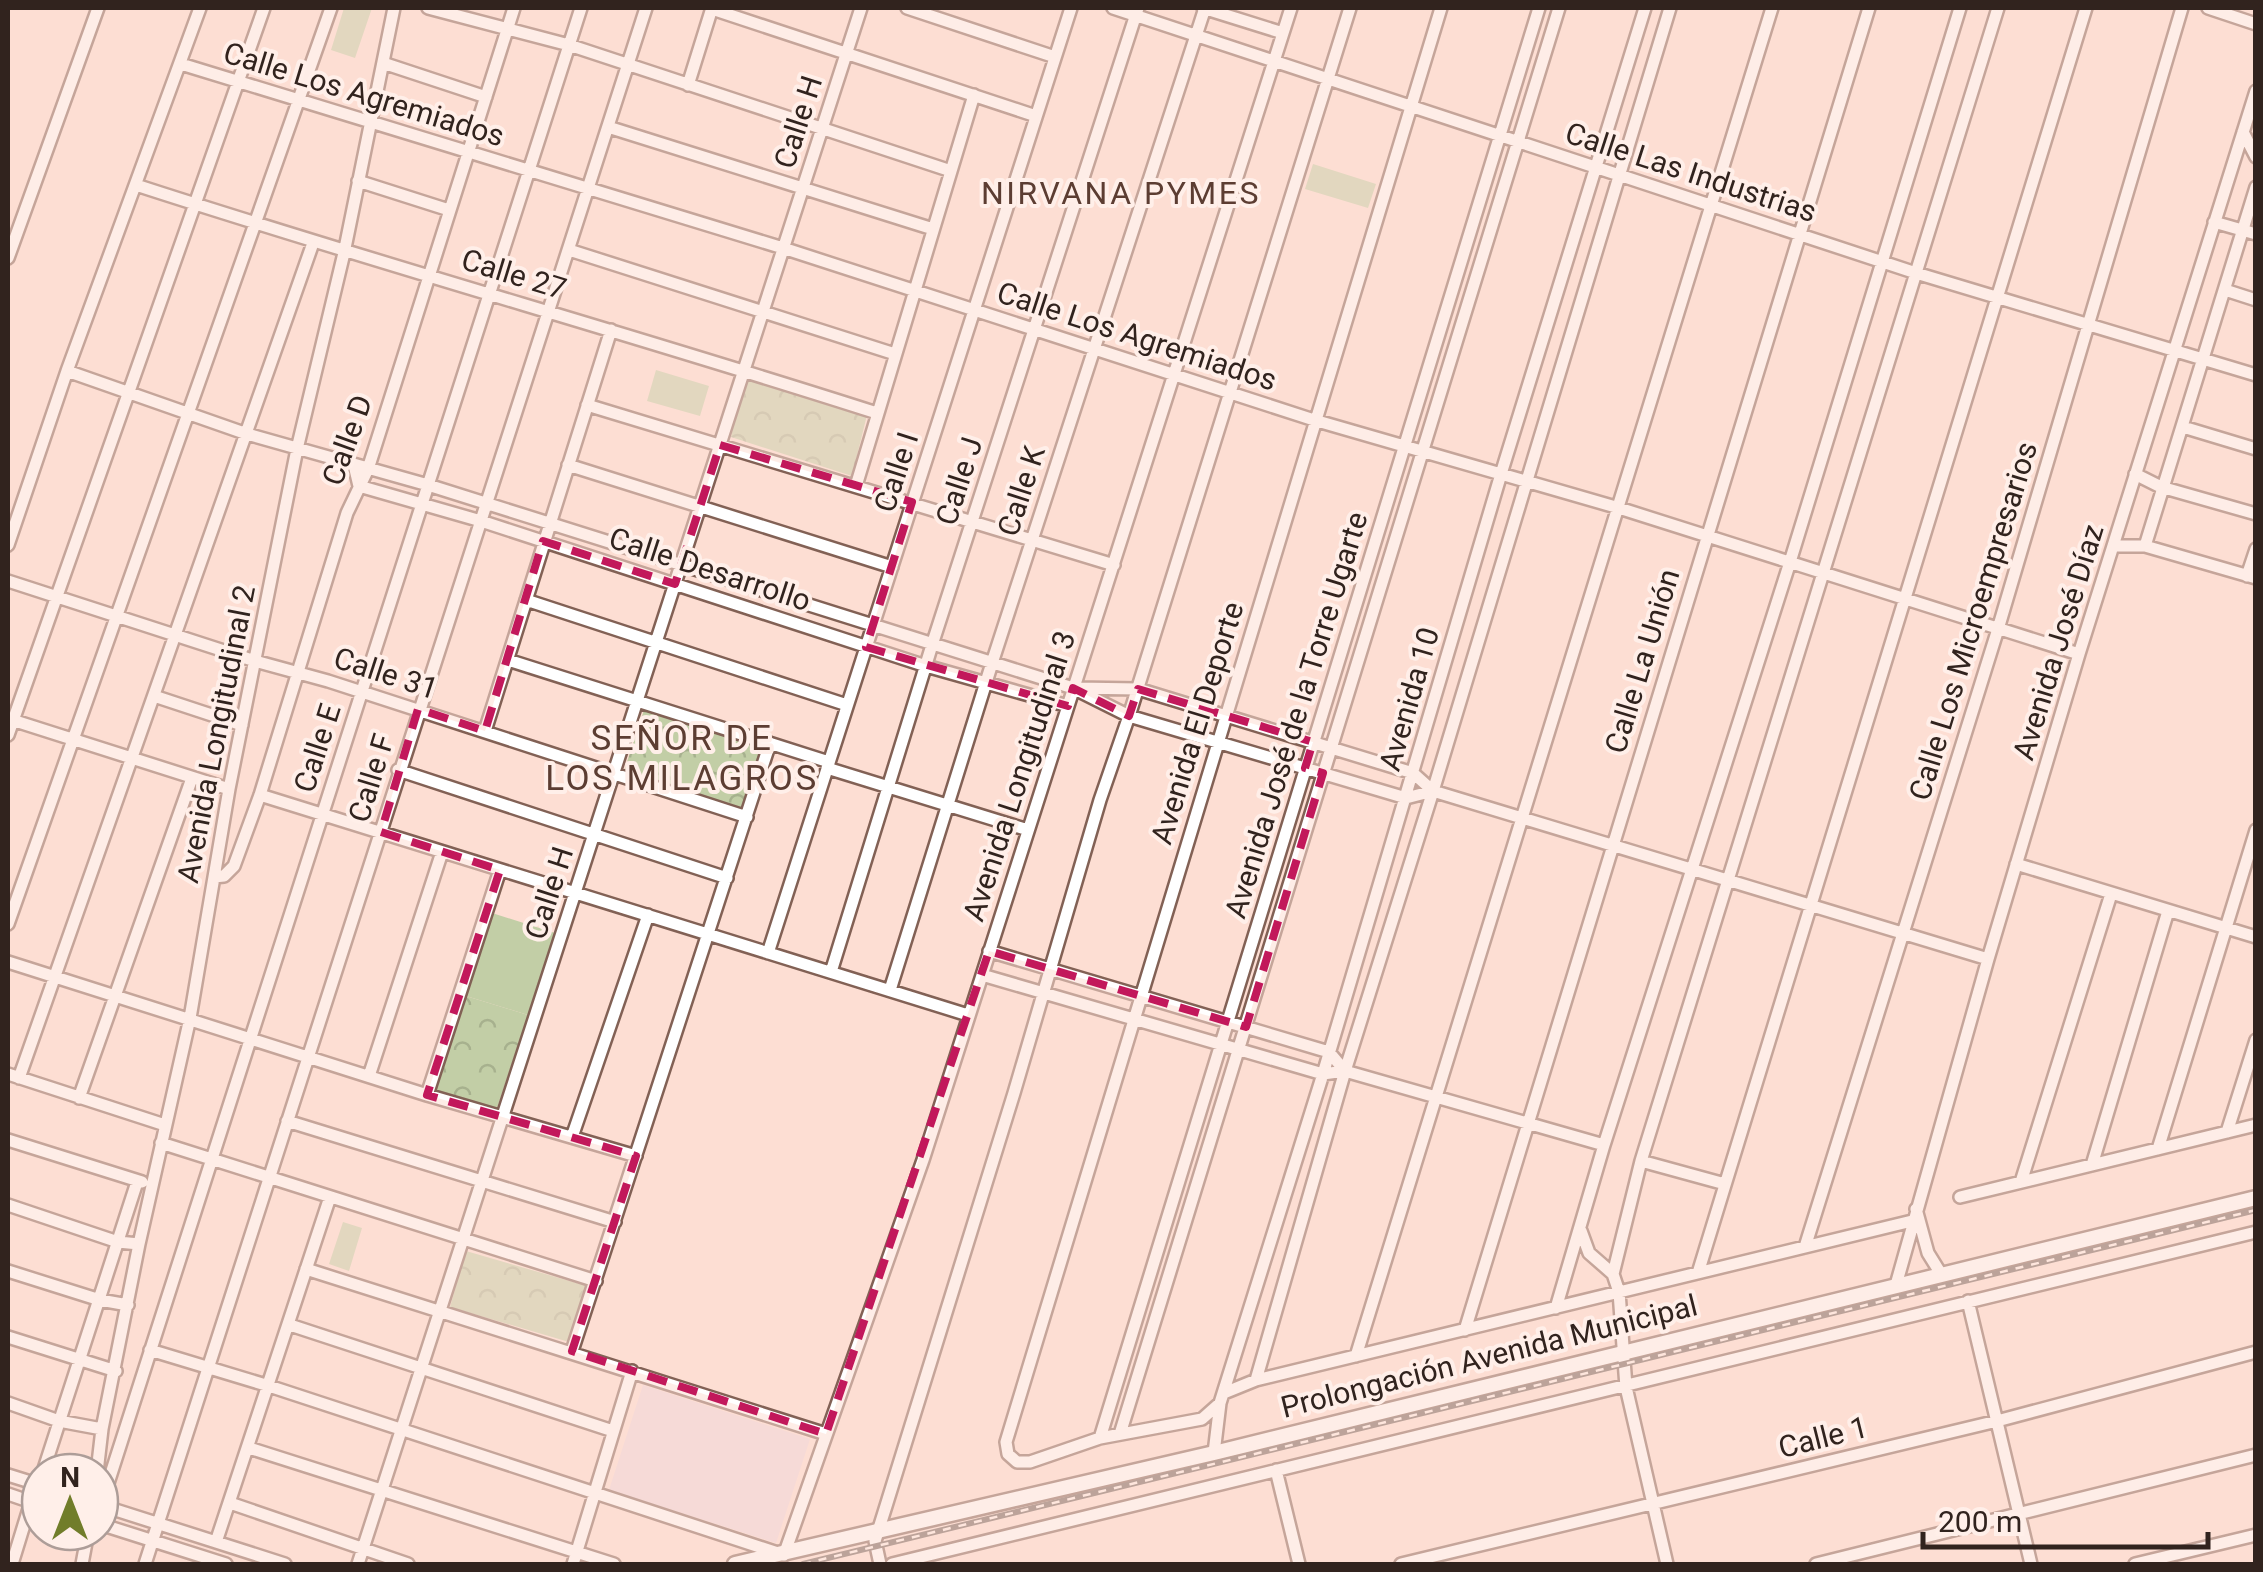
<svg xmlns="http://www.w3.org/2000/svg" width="2263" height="1572" viewBox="0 0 2263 1572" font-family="Roboto,sans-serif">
	<defs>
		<pattern id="park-crowns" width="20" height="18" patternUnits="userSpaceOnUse" patternTransform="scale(2.5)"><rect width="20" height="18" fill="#c2cea6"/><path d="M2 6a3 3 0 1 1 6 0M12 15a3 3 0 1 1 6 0" fill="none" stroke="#a7b18e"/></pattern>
	</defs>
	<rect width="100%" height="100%" fill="#fdded3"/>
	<path fill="#edd4dc" d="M643,1385L810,1439L776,1543L609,1490Z"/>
	<path fill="url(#park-crowns)" d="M745,377L867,415L852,476L731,437Z
		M644,710L763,748L744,812L623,774Z
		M466,996L528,1015L497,1108L436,1090Z
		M466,1251L587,1286L569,1342L450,1307Z"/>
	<path fill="#c2cea6" d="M344,8H372L355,58L331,50Z
		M1313,164L1376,184L1368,208L1305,189Z
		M656,370L709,386L700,416L647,401Z
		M492,913L555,933L528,1015L466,996Z
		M343,1222L362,1228L349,1271L329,1264Z"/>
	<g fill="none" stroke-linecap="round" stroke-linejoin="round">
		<defs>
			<path id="minor" d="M428,8L569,45L951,171
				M907,8L1055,57
				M1113,8L1916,273L2256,375
				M1203,8L1283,33
				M2208,8L2256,24
				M712,9L1036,116
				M383,63L486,97
				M181,64L783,248L1314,420L1619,508L2079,654
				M688,85L712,8
				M608,127L933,229
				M2243,132L2256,157
				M358,181L449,210
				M136,185C382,265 631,334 877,413
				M2214,222L2256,234
				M569,250L895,354
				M8,258L98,8
				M2225,290L2256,300
				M67,371L247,434L428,485L1073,688L1129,716L1406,798L1433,791
				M587,405L1114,565
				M2183,427L2256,449
				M354,465L359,486L481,521L926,666L1068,706
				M568,465L892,567
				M2135,474L2161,487L2256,514
				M856,486L974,95
				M8,545L67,371L200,8
				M2114,546H2145L2256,187
				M2145,546L2256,578
				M2247,576L2256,549
				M8,581L255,661L328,681L747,817
				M526,600L847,705
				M508,660L829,762
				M1076,688L1138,689L1413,773L1433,791L1988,959
				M154,696L242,725
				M9,719L229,789
				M485,731L611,330
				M8,735L264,8
				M827,768L1028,830
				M398,770L727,878
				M260,795L968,1015
				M2016,864L2256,937
				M214,877L224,876L234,866L260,795L347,513L368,469L514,8
				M8,924L331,8
				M989,951L1329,1052L1345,1071
				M768,953L1071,8
				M8,962L427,1095L636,1156
				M831,972L932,645L1138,8
				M982,975L1323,1074L1345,1071L1604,1145
				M890,990L992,663L1205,8
				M8,1074L165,1125
				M369,1076L442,852
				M19,1078L313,243
				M427,1095L500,870
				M79,1098L192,778
				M287,1121L615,1222
				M2227,1132L2256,1040
				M572,1137L648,915
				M8,1140L142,1182
				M161,1143L596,1281
				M2158,1149L2256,830
				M1641,1161L1725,1184
				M2092,1165L2168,911
				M2021,1182L2111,894
				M1960,1197L2256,1125
				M8,1205L118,1242L139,1244
				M1916,1209L1928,1253L1941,1274
				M1581,1231L1589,1253L1613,1274
				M1805,1247L1998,629L2182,8
				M306,1269L826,1434
				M8,1271L100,1300L128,1305
				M1698,1273L2086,8
				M1896,1285L1988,959L2079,654L2256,91
				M1968,1301L2031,1564
				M1556,1308L1604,1145L1790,562L1960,8
				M290,1325L613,1431
				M1465,1330L1869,8
				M8,1337L116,1371
				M150,1350L269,1386L784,1555L923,1160L1291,8
				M572,1351L770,743
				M1356,1356L1772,8
				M1256,1380L1345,1071L1433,791L1670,8
				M1224,1393L1256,1380L1912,1221
				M8,1403L59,1421L102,1429
				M1220,1403L1202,1419L1100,1438L1030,1462H1017L1008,1454L1006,1442L1441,8
				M1120,1434L1559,8
				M1100,1438L1539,8
				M249,1448L614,1564
				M1214,1453L1220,1403L1323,1074L1501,474L1645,8
				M1276,1470L1299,1564
				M43,1472L137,1182
				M97,1472L102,1429L139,1244L190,1018L229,789L297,449L344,253L394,8
				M8,1475L40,1485
				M8,1494L40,1505
				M230,1503L408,1564
				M100,1505L285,1564
				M101,1505L581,8
				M100,1524L226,1564
				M216,1542L330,1197
				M12,1564L31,1502
				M82,1564L88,1532
				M145,1564L646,8
				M358,1564L861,8
				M573,1564L632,1371
				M880,1564L875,1541L886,1506L1014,1093L1100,800L1129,716L1350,8
				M892,1564L2256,1232
				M1401,1564L1997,1421L2256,1352
				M1667,1564L1626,1387L1619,1292L1613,1274L1641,1161L1998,8
				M1816,1564L2256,1455
				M2135,1564L2256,1535"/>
			<path id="major" d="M735,1564L1214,1453L2256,1198"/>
		</defs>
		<use href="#minor" stroke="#826155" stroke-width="16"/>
		<use href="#major" stroke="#826155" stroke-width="19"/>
		<use href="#minor" stroke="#fff" stroke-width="11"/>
		<use href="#major" stroke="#fff" stroke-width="14"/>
		<defs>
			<path id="rail" d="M803,1564L2256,1210"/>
		</defs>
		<use href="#rail" stroke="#6e5b54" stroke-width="6"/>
		<use href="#rail" stroke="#ffefe9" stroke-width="2.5" stroke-dasharray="8" stroke-linecap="butt"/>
	</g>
	<path d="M0 0H2263V1572H0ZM720,445L912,502L866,647L1068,706L1073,688L1129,716L1138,689L1313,742L1305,768L1323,773L1246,1027L989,951L826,1434L572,1351L636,1156L427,1095L500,870L381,832L418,709L485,731L543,541L675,584Z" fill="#fdded3" fill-opacity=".55" fill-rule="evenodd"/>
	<path fill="none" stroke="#c2185b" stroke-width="8" stroke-dasharray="20 12" stroke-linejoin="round" d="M720,445L912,502L866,647L1068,706L1073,688L1129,716L1138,689L1313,742L1305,768L1323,773L1246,1027L989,951L826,1434L572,1351L636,1156L427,1095L500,870L381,832L418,709L485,731L543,541L675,584Z"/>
	<g text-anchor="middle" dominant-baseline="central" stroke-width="8" stroke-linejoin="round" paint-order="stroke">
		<g font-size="30" fill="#31231e" stroke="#ffefe9">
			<text transform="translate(364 94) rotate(17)">Calle Los Agremiados</text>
			<text transform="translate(798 122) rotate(-72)">Calle H</text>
			<text transform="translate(1691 172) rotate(18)">Calle Las Industrias</text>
			<text transform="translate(514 274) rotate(17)">Calle 27</text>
			<text transform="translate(1137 336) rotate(18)">Calle Los Agremiados</text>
			<text transform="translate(347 440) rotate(-70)">Calle D</text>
			<text transform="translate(896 472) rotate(-72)">Calle I</text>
			<text transform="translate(959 481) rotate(-72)">Calle J</text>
			<text transform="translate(1021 491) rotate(-72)">Calle K</text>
			<text transform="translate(710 569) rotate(18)">Calle Desarrollo</text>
			<text transform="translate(1973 621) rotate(-73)">Calle Los Microempresarios</text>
			<text transform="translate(2058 642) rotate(-73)">Avenida José Díaz</text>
			<text transform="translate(1642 661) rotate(-73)">Calle La Unión</text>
			<text transform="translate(386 673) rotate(18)">Calle 31</text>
			<text transform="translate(1409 699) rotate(-74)">Avenida 10</text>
			<text transform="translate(1296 715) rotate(-73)">Avenida José de la Torre Ugarte</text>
			<text transform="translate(1197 723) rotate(-73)">Avenida El Deporte</text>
			<text transform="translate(216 734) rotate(-79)">Avenida Longitudinal 2</text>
			<text transform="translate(317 748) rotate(-72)">Calle E</text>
			<text transform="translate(1019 776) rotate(-72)">Avenida Longitudinal 3</text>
			<text transform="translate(371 778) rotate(-73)">Calle F</text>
			<text transform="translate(549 893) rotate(-72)">Calle H</text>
			<text transform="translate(1489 1356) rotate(-14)">Prolongación Avenida Municipal</text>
			<text transform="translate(1823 1437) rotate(-14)">Calle 1</text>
		</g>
		<g font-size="32" letter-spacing="2.5" fill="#5c3d32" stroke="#ffefe9">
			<text x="1121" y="193">NIRVANA PYMES</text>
		</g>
		<g font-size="35" letter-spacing="2.5" fill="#5c3d32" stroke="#ffefe9">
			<text x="682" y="738">SEÑOR DE<tspan x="682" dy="40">LOS MILAGROS</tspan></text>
		</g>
	</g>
	<rect width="2263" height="1572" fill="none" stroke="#31231e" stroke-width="20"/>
	<g transform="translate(70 1502)"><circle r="48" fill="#ffefe9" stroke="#ad9d98" stroke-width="2.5"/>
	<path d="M0-8L18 38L0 25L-18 38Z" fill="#717d2a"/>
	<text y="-15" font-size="28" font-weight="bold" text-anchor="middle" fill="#31231e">N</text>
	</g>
	<path d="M1923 1532v15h285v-15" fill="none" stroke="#31231e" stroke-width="5"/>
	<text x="1938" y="1532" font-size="30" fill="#31231e" stroke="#ffefe9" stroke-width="8" paint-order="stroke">200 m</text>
</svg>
